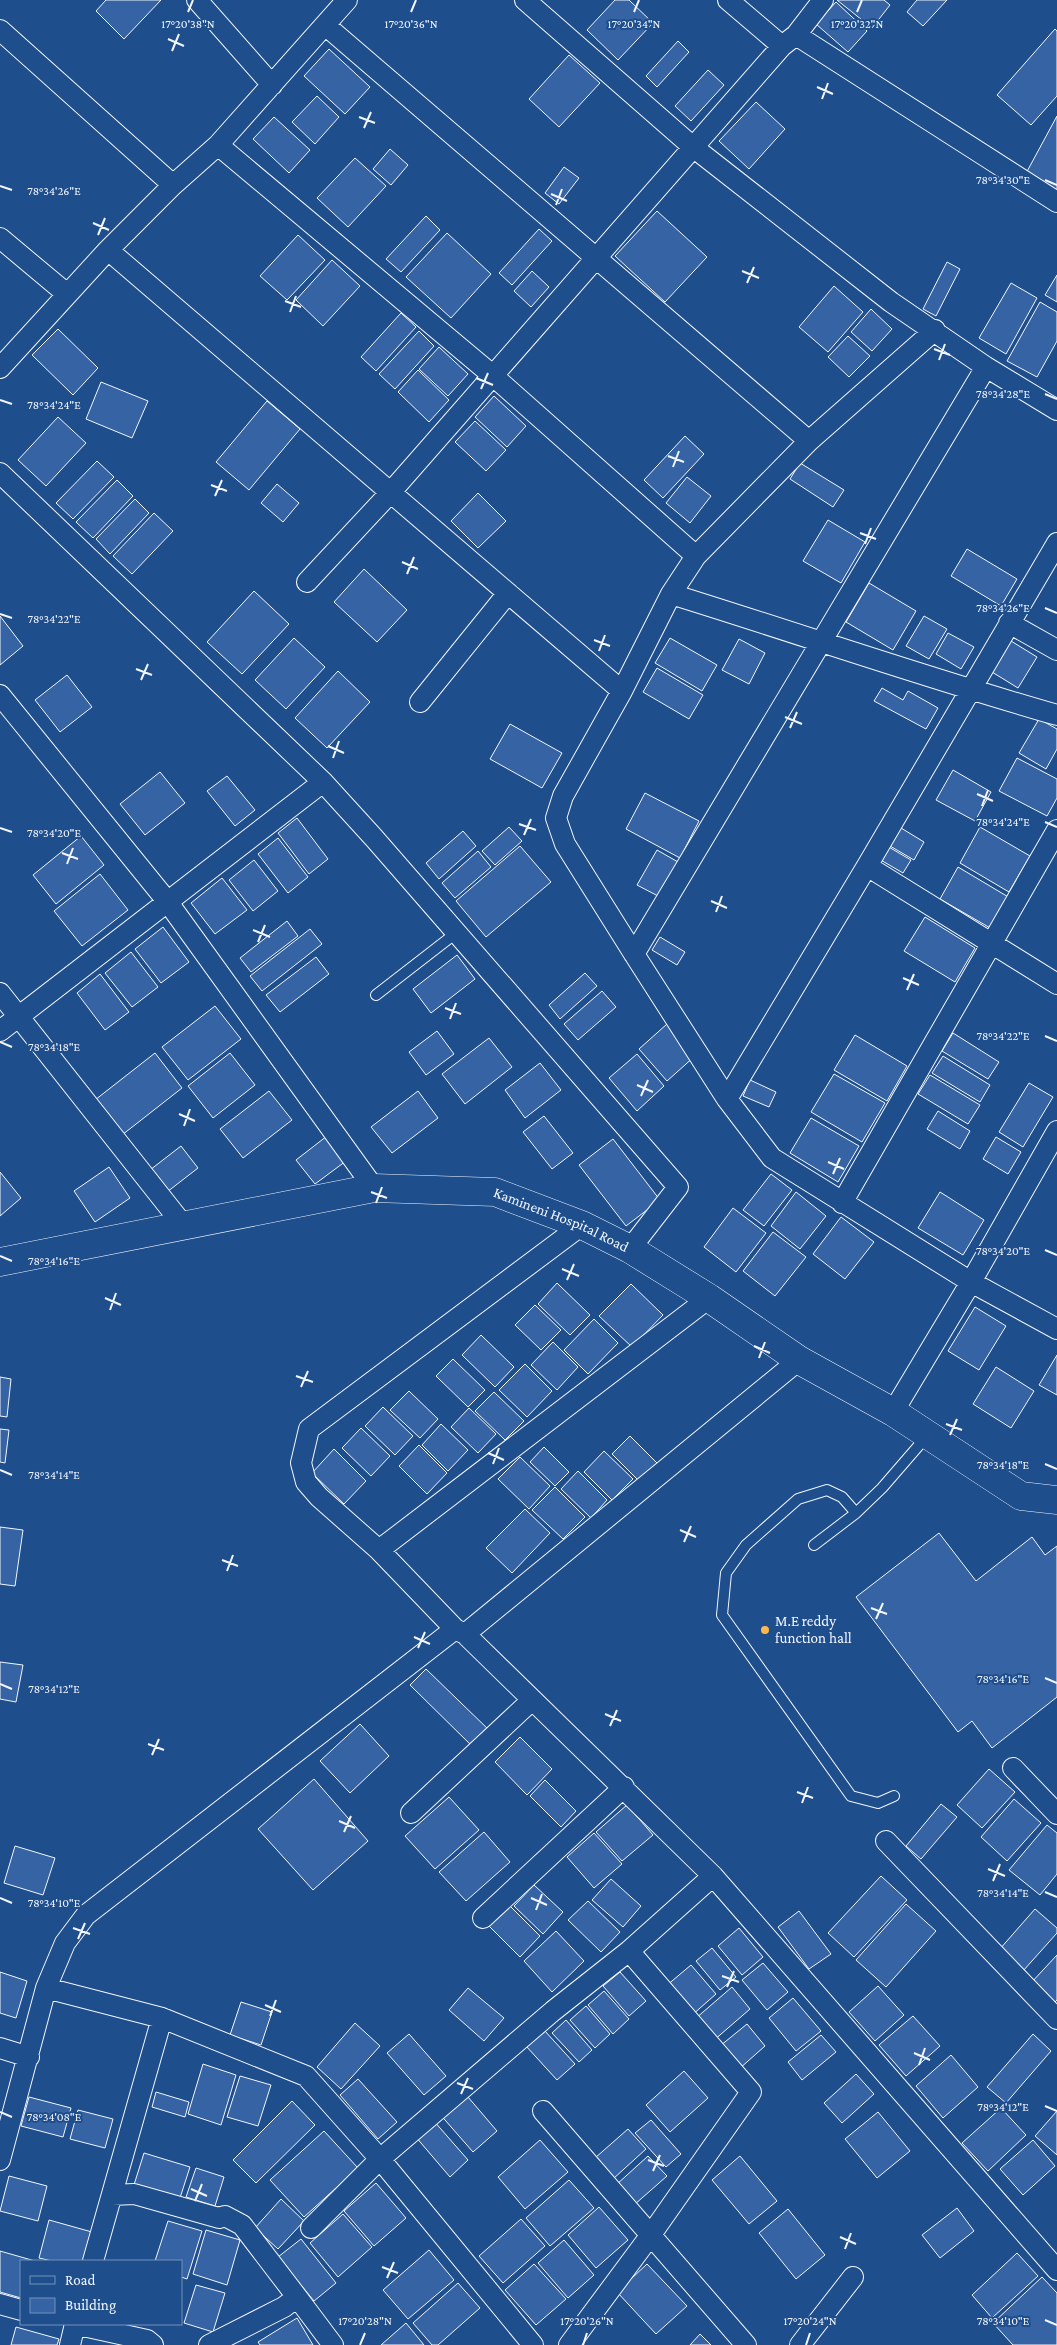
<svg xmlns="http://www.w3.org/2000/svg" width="1057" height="2345" viewBox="0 0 1057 2345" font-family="'Crimson Pro',serif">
	<rect width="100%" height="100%" fill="#1f4e8c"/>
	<path fill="#3563a3" stroke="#f2f6ff" d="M106,0H161L124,39L96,11Z
		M615,0H629L653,23L618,60L587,30Z
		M837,0H884L890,5L872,28Z
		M917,0H947L923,26L907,12Z
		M836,2L867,31L848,52L816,24Z
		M1055,29L1057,31V96L1031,125L997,95Z
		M678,41L689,52L657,87L646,76Z
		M329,49L370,87L345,114L304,76Z
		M569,55L600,83L559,127L529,99Z
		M708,70L724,85L691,121L675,106Z
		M317,96L339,117L315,144L292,122Z
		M756,102L785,129L749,169L719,141Z
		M1057,116V195L1024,177Z
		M274,117L310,150L289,173L253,139Z
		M390,149L408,165L391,185L373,169Z
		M355,158L386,186L348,227L317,198Z
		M564,167L579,178L559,204L545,193Z
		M657,211L707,257L665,302L615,256Z
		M426,216L440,230L401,272L386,259Z
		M539,229L552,241L512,285L499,273Z
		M447,233L491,274L451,318L406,277Z
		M298,235L325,260L287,300L260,276Z
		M332,260L360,286L323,326L296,300Z
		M947,262L960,269L936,316L923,309Z
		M532,271L549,287L531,307L514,291Z
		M1057,275V302L1045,295Z
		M1011,283L1037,298L1006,354L979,338Z
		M834,286L863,312L828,352L799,327Z
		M1040,302L1057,312V341L1037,377L1007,361Z
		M871,309L892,329L872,351L851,332Z
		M401,313L416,327L376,371L361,357Z
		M58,329L98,368L73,395L32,355Z
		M419,331L434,346L395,389L379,374Z
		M848,336L870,356L849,377L828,357Z
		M439,347L468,374L448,396L419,369Z
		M418,370L449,400L429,422L398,392Z
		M101,382L148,401L132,438L86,419Z
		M494,396L526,426L507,447L475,417Z
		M267,401L300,429L249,490L216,462Z
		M58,417L86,443L46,486L18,460Z
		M475,421L506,450L486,471L455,442Z
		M685,436L704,454L663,498L644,480Z
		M97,461L114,477L73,519L56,503Z
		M800,463L844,490L833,507L790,479Z
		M687,477L711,496L690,523L666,503Z
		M117,480L133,496L93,538L76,522Z
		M277,484L299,503L283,522L261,503Z
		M478,493L506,521L478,548L451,521Z
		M135,499L149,513L110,554L96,539Z
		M154,513L173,531L132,574L113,556Z
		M828,520L865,542L841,583L803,561Z
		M967,549L1017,579L1001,606L951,576Z
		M364,569L407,610L377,642L334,602Z
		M869,583L916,611L893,650L846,622Z
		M254,591L289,624L242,674L207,642Z
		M0,616L23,646L0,665Z
		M924,616L947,629L929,659L906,646Z
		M948,633L974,647L961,669L936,654Z
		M294,638L325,667L286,709L255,680Z
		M670,638L717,665L702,691L655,663Z
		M739,639L765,653L749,684L722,670Z
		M1011,641L1037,657L1018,688L992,672Z
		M657,668L703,695L689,719L643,692Z
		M338,671L370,702L327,748L295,718Z
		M67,675L92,707L60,732L35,700Z
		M882,688L903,700L908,691L938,708L926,729L874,701Z
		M1039,719L1057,729V749L1046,769L1019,753Z
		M510,724L562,753L542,788L490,759Z
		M1017,758L1057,779V798L1047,816L999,791Z
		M953,770L991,792L975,821L936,800Z
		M160,772L185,803L145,835L120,804Z
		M227,776L255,810L235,826L207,791Z
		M645,793L699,821L680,858L626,829Z
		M297,818L328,859L309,874L278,833Z
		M509,827L522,841L495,865L482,851Z
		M980,827L1030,856L1009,892L960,863Z
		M901,828L924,842L914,860L890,846Z
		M463,831L476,846L439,879L426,863Z
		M81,836L104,865L56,904L33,875Z
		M278,838L308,877L288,893L258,854Z
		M520,846L551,882L486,937L456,901Z
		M887,846L911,860L903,873L879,859Z
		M657,850L678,862L658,896L637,885Z
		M478,851L491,867L455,898L442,883Z
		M254,860L278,891L253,911L229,880Z
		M958,867L1010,898L992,929L940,899Z
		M100,874L128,910L82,946L54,911Z
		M222,878L247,910L215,934L191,903Z
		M925,917L975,948L955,982L904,951Z
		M287,921L298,936L251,972L240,958Z
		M163,927L189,962L161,983L135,949Z
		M310,929L322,944L262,991L250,976Z
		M660,937L685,952L677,965L652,950Z
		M131,952L158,987L132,1007L105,973Z
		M457,955L475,979L431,1013L413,989Z
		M316,957L329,974L280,1012L266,995Z
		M585,973L597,986L560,1019L549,1005Z
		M100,974L129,1012L105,1030L77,993Z
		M602,991L616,1007L578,1040L564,1024Z
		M215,1006L241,1039L188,1080L162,1047Z
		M667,1024L695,1056L667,1081L639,1049Z
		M437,1031L454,1054L426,1075L409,1052Z
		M953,1033L999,1062L988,1079L942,1051Z
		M855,1035L907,1066L887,1101L834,1070Z
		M489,1038L512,1067L465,1104L442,1074Z
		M155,1053L182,1088L122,1135L95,1100Z
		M230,1053L255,1085L213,1118L188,1086Z
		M637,1054L664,1086L637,1111L609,1078Z
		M943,1056L990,1085L980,1102L932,1073Z
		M540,1063L561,1090L525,1118L505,1090Z
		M834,1074L885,1103L862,1142L811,1112Z
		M930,1075L980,1105L968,1124L918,1094Z
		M750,1080L776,1092L769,1107L743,1096Z
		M1029,1083L1053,1097L1023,1147L999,1132Z
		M269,1091L292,1120L243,1158L220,1129Z
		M418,1091L438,1118L392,1153L371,1127Z
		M938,1111L970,1131L960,1149L927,1129Z
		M544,1116L573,1153L552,1169L523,1132Z
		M811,1118L859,1146L838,1182L790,1153Z
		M327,1136L346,1161L315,1184L296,1160Z
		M996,1137L1021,1152L1008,1174L983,1159Z
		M613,1139L660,1200L626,1226L579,1165Z
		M181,1146L198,1168L167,1192L150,1170Z
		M109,1167L130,1198L95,1222L74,1191Z
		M0,1172L21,1198L0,1216Z
		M771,1174L792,1190L764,1226L743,1210Z
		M796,1192L826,1216L800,1249L771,1226Z
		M940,1192L984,1220L963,1255L918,1228Z
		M733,1208L766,1233L736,1272L704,1247Z
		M841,1217L874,1242L845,1279L813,1254Z
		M773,1232L806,1257L775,1296L743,1271Z
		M557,1283L590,1315L570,1335L538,1304Z
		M631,1284L663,1315L632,1347L599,1316Z
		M535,1305L561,1330L541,1350L515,1325Z
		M975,1307L1006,1326L979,1370L948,1351Z
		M594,1319L618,1343L588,1374L564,1350Z
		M481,1335L514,1367L495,1387L462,1355Z
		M553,1342L578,1367L557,1390L531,1365Z
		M1057,1355V1395L1039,1385Z
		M453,1359L485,1390L468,1407L436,1376Z
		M525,1364L552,1391L527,1417L499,1390Z
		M996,1367L1034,1391L1011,1428L973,1404Z
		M0,1377L11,1379L7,1417L0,1416Z
		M409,1391L438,1419L420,1438L390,1410Z
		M494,1392L524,1421L505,1440L475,1411Z
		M383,1407L413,1436L395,1455L365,1426Z
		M469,1408L496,1434L478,1453L451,1427Z
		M441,1424L468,1450L448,1471L422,1445Z
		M361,1428L390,1456L371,1476L342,1448Z
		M0,1429L9,1430L5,1463L0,1462Z
		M630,1436L658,1464L640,1482L612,1454Z
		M419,1445L447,1473L427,1494L399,1466Z
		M544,1447L569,1472L555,1486L530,1462Z
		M334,1449L366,1481L344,1504L312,1473Z
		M604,1451L633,1479L612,1500L584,1472Z
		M520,1457L550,1486L529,1509L498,1479Z
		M578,1471L607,1500L591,1518L561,1489Z
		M555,1487L585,1517L563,1539L532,1510Z
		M525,1509L550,1533L512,1573L486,1548Z
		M0,1527L23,1530L15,1586L0,1584Z
		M939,1533L976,1581L1032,1537L1045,1555L1057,1546V1697L992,1748L972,1721L958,1732L856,1597Z
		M0,1662L23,1665L16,1702L0,1699Z
		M426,1669L491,1732L475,1749L410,1685Z
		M360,1724L389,1756L350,1793L320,1761Z
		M520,1737L552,1769L527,1795L495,1762Z
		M989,1769L1015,1792L982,1828L957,1805Z
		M314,1779L368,1841L313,1890L258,1829Z
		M545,1780L576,1811L561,1827L530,1796Z
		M449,1797L479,1830L435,1869L405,1836Z
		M1014,1799L1041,1823L1007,1861L981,1837Z
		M941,1804L957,1817L921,1859L906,1846Z
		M627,1805L653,1835L622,1861L596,1832Z
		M1047,1825L1057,1833V1874L1040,1895L1009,1870Z
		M484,1832L510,1862L466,1901L439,1872Z
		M594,1833L622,1864L594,1888L567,1857Z
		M15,1846L55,1858L43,1895L4,1883Z
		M881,1876L907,1900L854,1957L828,1933Z
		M611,1879L641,1906L623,1927L592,1900Z
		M534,1885L563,1912L543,1934L514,1906Z
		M588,1901L620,1932L601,1952L568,1920Z
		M906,1904L936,1931L886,1987L856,1960Z
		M509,1905L540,1936L520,1957L488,1925Z
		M1035,1909L1057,1928V1933L1023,1971L999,1950Z
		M799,1911L831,1954L809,1969L778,1927Z
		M739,1928L763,1957L742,1975L718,1946Z
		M556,1931L584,1961L552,1992L524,1961Z
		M712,1948L736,1977L720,1990L696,1961Z
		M1057,1955V2000L1052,2005L1030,1984Z
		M763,1963L788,1992L767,2010L742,1980Z
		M691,1965L716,1994L691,2016L666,1986Z
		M0,1972L27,1981L16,2018L0,2013Z
		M620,1972L646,2001L629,2016L603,1986Z
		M878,1986L904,2015L875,2041L849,2012Z
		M732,1987L750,2009L713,2041L695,2019Z
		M468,1988L504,2018L484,2041L449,2010Z
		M604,1991L629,2019L613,2034L588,2005Z
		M793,1998L821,2031L796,2051L769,2018Z
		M241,2002L272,2012L261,2045L230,2035Z
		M586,2006L610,2034L595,2048L570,2020Z
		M913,2016L940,2046L906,2076L879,2045Z
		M566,2020L592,2050L579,2062L552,2033Z
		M355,2023L380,2046L341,2089L317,2067Z
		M747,2024L765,2046L739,2069L720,2046Z
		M544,2030L575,2064L557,2080L526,2046Z
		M409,2034L446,2076L424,2095L387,2053Z
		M1033,2034L1051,2051L1006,2103L987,2087Z
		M821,2035L836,2052L802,2080L788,2062Z
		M951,2055L978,2087L943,2118L916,2086Z
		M203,2064L236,2075L221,2125L188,2114Z
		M684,2071L708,2098L670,2132L646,2105Z
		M856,2074L874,2094L842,2123L824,2103Z
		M240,2076L271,2085L258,2126L227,2117Z
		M358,2079L397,2122L378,2139L340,2095Z
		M462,2090L497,2131L473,2152L438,2112Z
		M156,2092L189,2102L185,2117L152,2107Z
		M29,2097L71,2108L63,2137L21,2126Z
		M292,2101L315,2125L256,2183L233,2160Z
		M1001,2108L1026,2135L988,2171L962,2143Z
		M78,2110L113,2119L105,2148L70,2139Z
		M1057,2111V2155L1035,2136Z
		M878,2112L910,2151L877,2178L845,2139Z
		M433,2120L468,2160L450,2177L415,2136Z
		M651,2120L681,2154L666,2167L635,2133Z
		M628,2129L646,2149L613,2179L595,2158Z
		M324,2131L358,2168L304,2217L270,2180Z
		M540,2140L568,2172L525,2209L498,2177Z
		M1033,2140L1055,2166L1023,2195L1000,2169Z
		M144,2153L190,2167L179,2201L133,2188Z
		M648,2156L667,2176L634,2205L616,2185Z
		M740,2156L777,2201L749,2224L712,2180Z
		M196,2168L224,2177L215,2206L186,2197Z
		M9,2176L47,2186L38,2221L0,2211Z
		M569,2180L594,2208L550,2246L526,2218Z
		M376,2183L406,2218L374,2246L344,2211Z
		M281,2199L304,2221L278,2249L255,2228Z
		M599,2207L628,2240L596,2268L568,2235Z
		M957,2208L974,2231L940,2258L922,2235Z
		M788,2209L825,2255L796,2279L759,2233Z
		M343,2214L372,2247L338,2277L310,2243Z
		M521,2219L545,2246L503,2283L479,2256Z
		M49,2220L92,2232L84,2261H52L39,2258Z
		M168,2221L202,2231L187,2279L181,2277V2261H155Z
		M206,2230L240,2240L227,2285L193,2274Z
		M301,2239L336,2283L314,2301L278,2257Z
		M564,2240L594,2275L568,2298L538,2263Z
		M429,2250L454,2280L408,2319L383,2290Z
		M0,2251L35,2261H21V2298L0,2292Z
		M1017,2253L1038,2276L992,2318L972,2295Z
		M534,2264L566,2299L536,2325L505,2290Z
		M647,2264L687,2306L656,2334L617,2292Z
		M1042,2277L1057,2293V2345H1013L993,2323Z
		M458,2283L480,2308L438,2345H432L413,2323Z
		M196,2285L225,2293L213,2332L184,2323Z
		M297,2318L313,2345H260L258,2342Z
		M406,2323L424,2345H381Z
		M16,2327L59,2339L57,2345H11Z
		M700,2334L711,2345H690Z"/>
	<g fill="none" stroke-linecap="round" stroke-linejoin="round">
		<defs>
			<path id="lane" d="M376,995L456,933
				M856,1513L842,1497L827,1490L798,1499L746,1545L726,1573L722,1615L851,1796L878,1803L894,1796
				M814,1545L856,1513L882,1488L927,1436"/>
			<path id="street" d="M197,0L272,85
				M525,0L693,147L891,302L986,367L1057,410
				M728,0L782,46
				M325,25L809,441
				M0,30L173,185
				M796,35L1057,202
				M218,145L491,374L696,556
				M0,238L67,294
				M108,250L622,691
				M935,330L809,441L696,556L671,594L622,691L563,796L556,818L565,844L634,954L727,1099L772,1158L971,1282L1057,1329
				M0,368L108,250L173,185L218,145L347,0
				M0,473L323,782L0,1031
				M307,582L390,493L782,46L796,35L823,0
				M671,594C800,634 927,678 1057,715
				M1009,623L1057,650
				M0,695L167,901L374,1188
				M420,702L508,593
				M323,782L374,838L678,1187L630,1249
				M867,866L1057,984
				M634,954L986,367
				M0,993L184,1226
				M727,1099L867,866L1057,543
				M842,1203L1057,830
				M582,1225L309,1429L301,1463L306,1482L319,1497L379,1550L455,1629L465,1634L713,1876L1057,2270
				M893,1412L971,1282L1057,1131
				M379,1550L709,1298
				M465,1634L799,1360
				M1013,1768L1057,1814
				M411,1813L531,1701
				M886,1841L1057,2019
				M483,1918L624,1787
				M46,1988L162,2018L93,2261
				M162,2018L306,2076L380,2159L311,2228
				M0,2048L29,2057
				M543,2111L746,2345
				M0,2160L46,1988L65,1943L86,1915L455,1629
				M112,2195L134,2194L219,2218L225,2216L242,2225L297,2297L284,2307L209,2345
				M297,2297L333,2345
				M0,2304L21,2310
				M74,2324L147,2340L153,2345
				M70,2345L75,2324
				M533,2345L380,2159L553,2011L629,1951L713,1876
				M569,2345L650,2236L751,2092L629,1951
				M800,2345L853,2277"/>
			<g id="secondary">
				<path id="s1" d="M0,1262L374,1188L495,1192L582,1225L630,1249L709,1298L799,1360L893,1412L1021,1496L1057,1500"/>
			</g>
		</defs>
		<use href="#lane" stroke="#f2f6ff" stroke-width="12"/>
		<use href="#street" stroke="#f2f6ff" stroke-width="22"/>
		<use href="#secondary" stroke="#f2f6ff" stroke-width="29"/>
		<use href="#lane" stroke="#1f4e8c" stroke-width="10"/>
		<use href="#street" stroke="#1f4e8c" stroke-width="20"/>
		<use href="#secondary" stroke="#1f4e8c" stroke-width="28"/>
	</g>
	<path fill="none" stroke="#f2f6ff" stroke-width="2" d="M188,12L193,0M411,12L416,0M634,12L639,0M857,12L862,0M168,39L184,46M172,51L179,34M817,87L833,94M822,99L828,83M359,117L375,123M364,128L371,112M1045,180L1057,185M0,186L12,190M551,194L567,201M556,205L562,189M93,223L109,230M98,235L105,218M742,271L759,278M747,283L754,267M285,301L301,307M290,312L296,296M934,349L950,355M939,360L945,344M476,378L493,385M481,389L488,373M1045,394L1057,399M0,400L12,404M668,456L684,462M673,467L679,451M211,485L227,491M215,496L222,480M860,533L876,539M865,544L871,528M402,562L418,569M407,574L414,557M1045,608L1057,613M0,614L12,618M594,640L610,646M599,651L605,635M136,669L152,675M141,680L148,664M785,717L802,724M790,728L797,712M328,746L344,753M333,758L339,741M977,794L993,801M982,806L988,790M1045,822L1057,827M519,824L536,830M0,828L12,832M524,835L531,819M62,853L78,859M67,864L73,848M711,901L727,908M716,912L722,896M253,930L270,937M258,942L265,925M903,978L919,985M907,990L914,974M445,1008L461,1014M450,1019L456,1003M1045,1036L1057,1041M0,1042L12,1047M637,1085L653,1092M641,1096L648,1080M179,1114L195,1121M184,1126L190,1109M828,1162L844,1169M833,1174L840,1158M371,1192L387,1198M376,1203L382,1187M1045,1250L1057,1255M0,1256L12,1261M562,1269L579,1276M567,1280L574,1264M105,1298L121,1305M110,1310L116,1293M754,1346L770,1353M759,1358L765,1342M296,1376L313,1382M301,1387L308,1371M946,1424L962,1430M950,1435L957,1419M488,1453L504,1460M493,1464L499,1448M1045,1464L1057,1469M0,1470L12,1475M680,1530L696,1537M684,1542L691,1526M222,1560L238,1566M227,1571L233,1555M871,1608L887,1614M876,1619L883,1603M414,1637L430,1644M418,1648L425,1632M1045,1678L1057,1683M0,1684L12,1689M605,1714L621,1721M610,1726L617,1710M148,1744L164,1750M152,1755L159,1739M797,1792L813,1798M802,1803L808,1787M339,1821L355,1828M344,1832L351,1816M988,1869L1005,1876M993,1881L1000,1864M1045,1892L1057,1897M0,1898L12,1903M531,1898L547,1905M536,1910L542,1894M73,1928L90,1934M78,1939L85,1923M722,1976L739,1982M727,1987L734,1971M265,2005L281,2012M270,2016L276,2000M914,2053L930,2060M919,2065L925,2048M457,2083L473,2089M461,2094L468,2078M1045,2106L1057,2111M0,2112L12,2117M648,2160L664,2166M653,2171L660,2155M191,2189L207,2196M195,2201L202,2184M840,2237L856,2244M845,2249L851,2233M382,2267L398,2273M387,2278L394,2262M1045,2320L1057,2325M360,2345L365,2333M583,2345L587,2333M806,2345L810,2333"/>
	<circle fill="#ffb74d" stroke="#1f4e8c" stroke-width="2" cx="765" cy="1630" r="5"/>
	<g text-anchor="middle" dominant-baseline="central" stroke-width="4" stroke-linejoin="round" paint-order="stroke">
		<g font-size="15" fill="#f2f6ff" stroke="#1f4e8c">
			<text stroke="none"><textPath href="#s1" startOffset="574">Kamineni Hospital Road</textPath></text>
		</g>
		<g font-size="15" fill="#f2f6ff" stroke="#1f4e8c" text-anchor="start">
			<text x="775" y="1621">M.E reddy<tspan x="775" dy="17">function hall</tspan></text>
		</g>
	</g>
	<g font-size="12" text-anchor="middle" fill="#f2f6ff" stroke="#1f4e8c" stroke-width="4" stroke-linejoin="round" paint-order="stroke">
		<text x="188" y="28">17°20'38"N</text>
		<text x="411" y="28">17°20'36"N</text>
		<text x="634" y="28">17°20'34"N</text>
		<text x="857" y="28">17°20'32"N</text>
		<text x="1003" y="184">78°34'30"E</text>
		<text x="54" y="195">78°34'26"E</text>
		<text x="1003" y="398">78°34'28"E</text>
		<text x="54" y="409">78°34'24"E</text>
		<text x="1003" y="612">78°34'26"E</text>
		<text x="54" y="623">78°34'22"E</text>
		<text x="1003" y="826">78°34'24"E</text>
		<text x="54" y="837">78°34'20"E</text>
		<text x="1003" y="1040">78°34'22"E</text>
		<text x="54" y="1051">78°34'18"E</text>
		<text x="1003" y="1255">78°34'20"E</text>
		<text x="54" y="1265">78°34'16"E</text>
		<text x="1003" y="1469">78°34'18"E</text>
		<text x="54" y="1479">78°34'14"E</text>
		<text x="1003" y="1683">78°34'16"E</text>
		<text x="54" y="1693">78°34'12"E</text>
		<text x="1003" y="1897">78°34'14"E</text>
		<text x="54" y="1907">78°34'10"E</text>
		<text x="1003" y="2111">78°34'12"E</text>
		<text x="54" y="2121">78°34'08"E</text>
		<text x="1003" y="2325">78°34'10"E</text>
		<text x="365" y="2325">17°20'28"N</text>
		<text x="587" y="2325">17°20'26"N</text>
		<text x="810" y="2325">17°20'24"N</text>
	</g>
	<rect x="20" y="2260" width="162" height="65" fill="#1f4e8c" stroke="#7391ba"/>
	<rect x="30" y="2276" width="25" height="8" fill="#1f4e8c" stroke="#7391ba"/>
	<text x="65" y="2285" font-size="15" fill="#f2f6ff">Road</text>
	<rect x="30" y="2298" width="25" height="15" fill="#3563a3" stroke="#7391ba"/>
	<text x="65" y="2310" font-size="15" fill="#f2f6ff">Building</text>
</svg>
